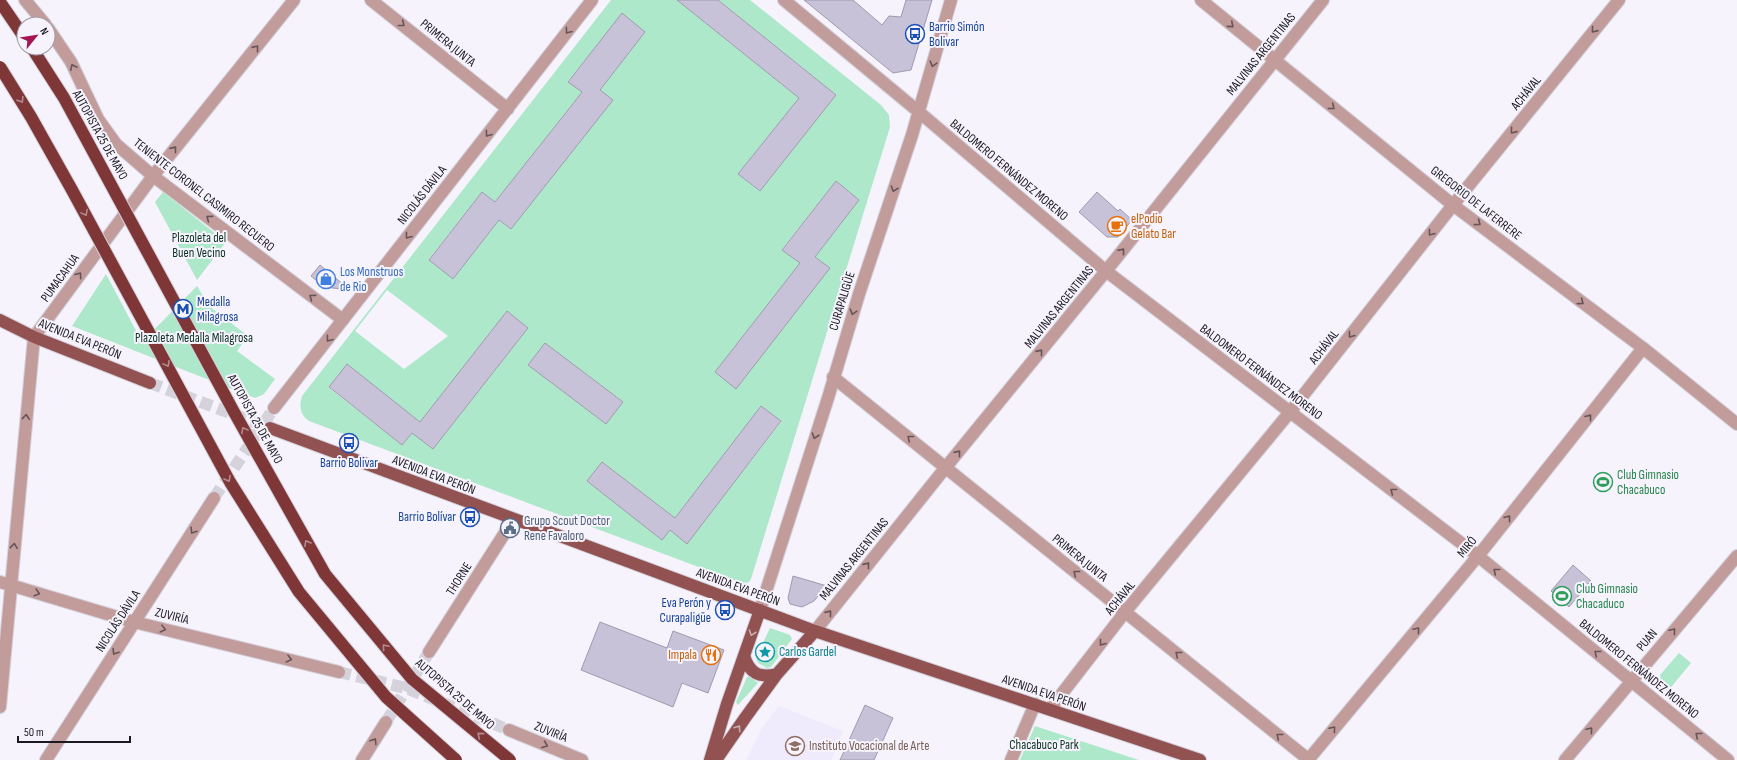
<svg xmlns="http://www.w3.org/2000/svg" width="1737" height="760" viewBox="0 0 1737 760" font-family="'Sofia Sans Condensed',sans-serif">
	<rect width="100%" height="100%" fill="#f6f3fd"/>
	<path fill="#efeafc" d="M779,706L843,731L831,760H746L762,728Z"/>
	<path fill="#ade8ca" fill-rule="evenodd" d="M611,0H677L799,98L738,174L759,191L836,95L718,0H750L881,105L889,115L890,127L751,579L749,582L744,584L309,421C300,415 299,406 302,396ZM622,14L645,32L600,90L612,100L511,229L499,220L453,279L429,259L482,192L495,202L582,92L568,81ZM836,181L859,200L815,257L829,268L736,388L715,372L800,263L782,249ZM387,290L448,336L404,369L355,331ZM507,311L528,328L433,449L412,433L402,445L329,388L347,365L420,422ZM545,343L623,402L606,424L528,365ZM761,406L781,422L687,543L670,530L662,539L587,481L602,462L675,518Z
		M163,192L226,242L197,280L155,202Z
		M106,274L142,342L197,286L209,306L248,336L237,351L275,379L264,394L255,398L72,326Z
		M770,628L790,635L792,639L771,667L767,668L758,663L756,658Z
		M1679,653L1691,663L1667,692L1663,688L1660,675Z
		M747,677H750L758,683L738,705L736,702Z
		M1035,726L1139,760H1020Z"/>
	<path fill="#c8c2d8" stroke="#a09ab0" d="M677,0H718L836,95L760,191L738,174L799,98Z
		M804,0H853L882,25L889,16L901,17L906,0H932L911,70L893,73Z
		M622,13L645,32L600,90L613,100L511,229L499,220L453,279L429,260L482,192L495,202L572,105L582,92L568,82Z
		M836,181L859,200L815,257L830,268L736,389L715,372L800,263L782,250Z
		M1097,192L1118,211L1120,209L1132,220L1118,237H1107L1079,212Z
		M320,265L350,290L324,287L311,276Z
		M507,311L528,328L433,449L412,433L402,445L329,387L347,364L420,422Z
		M545,343L623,402L606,424L528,365Z
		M761,406L781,421L687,544L670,530L662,540L587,481L602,462L675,518Z
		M1573,565L1591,581L1569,607L1551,591Z
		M793,576L827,586L814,601L802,607L790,604L788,598Z
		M600,622L667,648L673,631L724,650L708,693L682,683L673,707L581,670Z
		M865,705L893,718L874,760H840Z"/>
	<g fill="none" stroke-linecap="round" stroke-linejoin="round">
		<path stroke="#d5d2dc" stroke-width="12" stroke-dasharray="12 6" stroke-linecap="butt" d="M214,498L274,408
			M339,672L406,688L509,730
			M386,722L429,652"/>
		<path stroke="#d5d2dc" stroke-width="12" stroke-dasharray="12 6" stroke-linecap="butt" d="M150,383L270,428"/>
		<defs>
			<path id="minor" d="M25,0L45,24
				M371,0L508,109
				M784,0L919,112L1106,271L1478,556L1728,760
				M1201,0L1453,205L1643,348L1737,424
				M48,28L71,62L98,119L116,144L153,176L343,320
				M833,377L1309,760
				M274,408L592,0
				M0,582L134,622L339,672
				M760,610L828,398L859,294L912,135L951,0
				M815,631L946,467L1106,271L1323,0
				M429,652L513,520
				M0,707L34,337L153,176L294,0
				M1050,709L1125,612L1290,412L1453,205L1619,0
				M509,730L582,760
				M46,760L214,498
				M362,760L386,722
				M1011,760L1035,704
				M1308,760L1478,556L1643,348
				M1565,760L1737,556"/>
			<path id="major" d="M0,320L34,337L150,383
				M270,428L815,631L1200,760
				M744,656C750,674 759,678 777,674
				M710,760L727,704L760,610
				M716,760L745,718L777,674L815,631"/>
			<path id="highway" d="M0,2L24,37"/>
		</defs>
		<use href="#minor" stroke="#d3d0da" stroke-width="14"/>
		<use href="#major" stroke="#d3d0da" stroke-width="14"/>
		<use href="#highway" stroke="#d3d0da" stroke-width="14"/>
		<use href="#minor" stroke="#c29c9b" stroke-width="12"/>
		<use href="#major" stroke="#915251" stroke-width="12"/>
		<use href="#highway" stroke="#7e3637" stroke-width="12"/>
		<defs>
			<path id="highway-bridge" d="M32,48L64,98L234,412L325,574L412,679L510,760
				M0,67L31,117L72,190L230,482L299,592L386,697L456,760"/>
		</defs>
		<use href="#highway-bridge" stroke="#d3d0da" stroke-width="14" stroke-linecap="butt"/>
		<use href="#highway-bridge" stroke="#7e3637" stroke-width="12"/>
	</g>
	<defs><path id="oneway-chevron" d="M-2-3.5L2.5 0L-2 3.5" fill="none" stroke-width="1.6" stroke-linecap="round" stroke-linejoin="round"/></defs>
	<g stroke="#665458">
		<use href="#oneway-chevron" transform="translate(402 24) rotate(39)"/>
		<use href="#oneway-chevron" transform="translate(1231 25) rotate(40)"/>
		<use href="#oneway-chevron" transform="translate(1594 30) rotate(129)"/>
		<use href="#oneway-chevron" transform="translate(568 31) rotate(128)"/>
		<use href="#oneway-chevron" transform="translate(256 48) rotate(-51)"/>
		<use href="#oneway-chevron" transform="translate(933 64) rotate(106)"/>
		<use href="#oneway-chevron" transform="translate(73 67) rotate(-116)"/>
		<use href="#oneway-chevron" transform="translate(1332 107) rotate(39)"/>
		<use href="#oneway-chevron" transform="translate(1513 131) rotate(129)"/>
		<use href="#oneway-chevron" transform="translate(488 134) rotate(128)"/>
		<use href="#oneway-chevron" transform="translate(174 149) rotate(-51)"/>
		<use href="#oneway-chevron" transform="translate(894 189) rotate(109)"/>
		<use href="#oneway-chevron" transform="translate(209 218) rotate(-143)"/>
		<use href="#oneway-chevron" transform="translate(1478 223) rotate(37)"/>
		<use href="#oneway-chevron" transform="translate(1431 233) rotate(128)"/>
		<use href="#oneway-chevron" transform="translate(408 236) rotate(128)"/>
		<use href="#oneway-chevron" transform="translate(1122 251) rotate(-51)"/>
		<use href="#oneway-chevron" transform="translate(79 275) rotate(-54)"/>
		<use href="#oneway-chevron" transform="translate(312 297) rotate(-143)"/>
		<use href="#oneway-chevron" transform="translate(1581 302) rotate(37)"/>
		<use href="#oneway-chevron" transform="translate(853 312) rotate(107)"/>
		<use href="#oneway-chevron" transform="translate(1351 335) rotate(128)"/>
		<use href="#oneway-chevron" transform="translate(329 339) rotate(128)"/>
		<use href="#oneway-chevron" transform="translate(1040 352) rotate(-51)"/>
		<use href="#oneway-chevron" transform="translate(26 417) rotate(-84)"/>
		<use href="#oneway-chevron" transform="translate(1589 417) rotate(-52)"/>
		<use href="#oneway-chevron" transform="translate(815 436) rotate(109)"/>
		<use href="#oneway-chevron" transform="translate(910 438) rotate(-141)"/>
		<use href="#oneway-chevron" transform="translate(958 453) rotate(-51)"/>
		<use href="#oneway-chevron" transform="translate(1393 491) rotate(-142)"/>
		<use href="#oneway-chevron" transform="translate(1508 518) rotate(-52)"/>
		<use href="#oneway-chevron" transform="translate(193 531) rotate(123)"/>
		<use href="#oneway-chevron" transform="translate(14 546) rotate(-84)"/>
		<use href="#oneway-chevron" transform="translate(867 565) rotate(-51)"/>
		<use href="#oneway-chevron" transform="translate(1496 571) rotate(-141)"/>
		<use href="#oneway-chevron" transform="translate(1076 573) rotate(-141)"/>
		<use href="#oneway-chevron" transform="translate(37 593) rotate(16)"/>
		<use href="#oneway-chevron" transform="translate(829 613) rotate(-51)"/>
		<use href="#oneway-chevron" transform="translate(163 629) rotate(14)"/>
		<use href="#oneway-chevron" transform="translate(1417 630) rotate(-50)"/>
		<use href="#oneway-chevron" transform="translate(1673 631) rotate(-50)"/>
		<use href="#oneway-chevron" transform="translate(1102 643) rotate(128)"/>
		<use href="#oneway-chevron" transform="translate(115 652) rotate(122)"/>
		<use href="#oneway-chevron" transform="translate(1597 653) rotate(-141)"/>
		<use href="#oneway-chevron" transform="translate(1178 654) rotate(-141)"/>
		<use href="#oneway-chevron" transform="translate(289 659) rotate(14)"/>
		<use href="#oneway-chevron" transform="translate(1333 729) rotate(-50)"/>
		<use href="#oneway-chevron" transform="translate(1590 730) rotate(-50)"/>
		<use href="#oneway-chevron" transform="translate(1698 735) rotate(-141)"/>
		<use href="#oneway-chevron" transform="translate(1279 736) rotate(-141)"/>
		<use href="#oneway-chevron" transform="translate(374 741) rotate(-58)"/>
		<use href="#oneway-chevron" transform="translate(545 745) rotate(22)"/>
	</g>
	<g stroke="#b48b90">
		<use href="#oneway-chevron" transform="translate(21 100) rotate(58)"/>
		<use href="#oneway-chevron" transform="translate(85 213) rotate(62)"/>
		<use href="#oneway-chevron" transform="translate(167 364) rotate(62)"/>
		<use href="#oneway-chevron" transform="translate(244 430) rotate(-119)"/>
		<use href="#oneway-chevron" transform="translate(228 479) rotate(61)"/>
		<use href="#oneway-chevron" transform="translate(307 543) rotate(-119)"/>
		<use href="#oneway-chevron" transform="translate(385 647) rotate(-130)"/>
		<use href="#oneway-chevron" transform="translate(480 735) rotate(-140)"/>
	</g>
	<g stroke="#c9abb0">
		<use href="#oneway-chevron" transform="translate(752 633) rotate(109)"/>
		<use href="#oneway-chevron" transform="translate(738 728) rotate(-56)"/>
	</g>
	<defs>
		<symbol id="bus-ring" viewBox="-11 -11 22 22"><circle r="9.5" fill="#f6f3fd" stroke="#1a4fb4" stroke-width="1.5"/><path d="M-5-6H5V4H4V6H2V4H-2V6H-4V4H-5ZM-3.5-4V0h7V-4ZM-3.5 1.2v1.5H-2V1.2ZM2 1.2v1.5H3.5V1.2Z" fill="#1a4fb4"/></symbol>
		<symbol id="cafe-ring" viewBox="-11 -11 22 22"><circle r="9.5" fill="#f6f3fd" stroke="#e8710a" stroke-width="1.5"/><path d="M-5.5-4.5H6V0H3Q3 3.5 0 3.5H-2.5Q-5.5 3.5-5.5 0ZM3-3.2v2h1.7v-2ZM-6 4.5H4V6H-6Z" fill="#e8710a"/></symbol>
		<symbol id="shop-ring" viewBox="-11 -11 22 22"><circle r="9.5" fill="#f6f3fd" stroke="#3f7fe0" stroke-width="1.5"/><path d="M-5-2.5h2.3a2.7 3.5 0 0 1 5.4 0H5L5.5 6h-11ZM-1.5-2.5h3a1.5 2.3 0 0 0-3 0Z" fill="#3f7fe0"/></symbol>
		<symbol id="metro-ring" viewBox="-11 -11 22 22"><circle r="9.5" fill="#f6f3fd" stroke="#1a4fb4" stroke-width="1.5"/><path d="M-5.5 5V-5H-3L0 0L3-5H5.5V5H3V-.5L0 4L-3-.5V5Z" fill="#1a4fb4"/></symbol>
		<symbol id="stadium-ring" viewBox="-11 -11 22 22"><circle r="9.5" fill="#f6f3fd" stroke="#2e9e5b" stroke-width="1.5"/><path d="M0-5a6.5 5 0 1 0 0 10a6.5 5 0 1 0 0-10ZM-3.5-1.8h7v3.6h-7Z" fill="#2e9e5b"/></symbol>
		<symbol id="civic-ring" viewBox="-11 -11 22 22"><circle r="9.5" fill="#f6f3fd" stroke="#5c6f8a" stroke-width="1.5"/><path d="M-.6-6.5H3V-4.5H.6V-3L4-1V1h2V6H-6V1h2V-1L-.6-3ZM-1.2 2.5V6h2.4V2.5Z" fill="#5c6f8a"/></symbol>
		<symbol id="sight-ring" viewBox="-11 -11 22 22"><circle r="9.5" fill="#f6f3fd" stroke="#0f9aa8" stroke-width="1.5"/><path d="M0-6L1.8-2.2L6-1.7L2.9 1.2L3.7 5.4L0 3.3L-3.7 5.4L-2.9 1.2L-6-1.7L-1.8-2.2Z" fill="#0f9aa8"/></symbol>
		<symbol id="restaurant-ring" viewBox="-11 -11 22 22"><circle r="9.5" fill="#f6f3fd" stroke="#e8710a" stroke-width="1.5"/><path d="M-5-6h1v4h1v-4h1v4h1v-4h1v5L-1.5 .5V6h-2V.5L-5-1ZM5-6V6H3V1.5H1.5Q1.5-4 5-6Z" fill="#e8710a"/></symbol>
		<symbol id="school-ring" viewBox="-11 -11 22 22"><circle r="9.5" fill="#f6f3fd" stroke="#8d6e63" stroke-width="1.5"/><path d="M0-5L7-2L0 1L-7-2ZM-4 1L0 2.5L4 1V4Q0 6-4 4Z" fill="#8d6e63"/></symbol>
	</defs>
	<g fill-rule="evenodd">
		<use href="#bus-ring" x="904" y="23" width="22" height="22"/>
		<use href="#cafe-ring" x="1106" y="215" width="22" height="22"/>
		<use href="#shop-ring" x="315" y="268" width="22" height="22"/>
		<use href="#metro-ring" x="172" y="298" width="22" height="22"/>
		<use href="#bus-ring" x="338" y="432" width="22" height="22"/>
		<use href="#stadium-ring" x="1592" y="471" width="22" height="22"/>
		<use href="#bus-ring" x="459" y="506" width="22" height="22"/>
		<use href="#civic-ring" x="499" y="517" width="22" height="22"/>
		<use href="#stadium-ring" x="1551" y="585" width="22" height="22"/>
		<use href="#bus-ring" x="714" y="599" width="22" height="22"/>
		<use href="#sight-ring" x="754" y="641" width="22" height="22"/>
		<use href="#restaurant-ring" x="700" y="644" width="22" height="22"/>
		<use href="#school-ring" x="784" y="735" width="22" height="22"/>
	</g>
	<g text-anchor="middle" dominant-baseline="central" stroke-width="4" stroke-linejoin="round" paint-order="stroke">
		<g font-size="13" fill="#164399" stroke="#f6f3fd" text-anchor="start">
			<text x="929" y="27">Barrio Simón<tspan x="929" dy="15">Bolivar</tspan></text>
			<text x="197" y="302">Medalla<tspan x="197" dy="15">Milagrosa</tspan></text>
			<text x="349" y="463" text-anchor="middle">Barrio Bolivar</text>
			<text x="456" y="517" text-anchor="end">Barrio Bolívar</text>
			<text x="711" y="603" text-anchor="end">Eva Perón y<tspan x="711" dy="15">Curapaligüe</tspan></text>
		</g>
		<g font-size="13" fill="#1b1921" stroke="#f6f3fd">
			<text transform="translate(448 43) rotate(39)">PRIMERA JUNTA</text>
			<text transform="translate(1261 54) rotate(-51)">MALVINAS ARGENTINAS</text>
			<text transform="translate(1526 93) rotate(-51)">ACHÁVAL</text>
			<text transform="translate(100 135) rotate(61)">AUTOPISTA 25 DE MAYO</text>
			<text transform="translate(1009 170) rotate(40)">BALDOMERO FERNÁNDEZ MORENO</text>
			<text transform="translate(204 195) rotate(38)">TENIENTE CORONEL CASIMIRO RECUERO</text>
			<text transform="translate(422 195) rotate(-52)">NICOLÁS DÁVILA</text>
			<text transform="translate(1476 203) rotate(38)">GREGORIO DE LAFERRERE</text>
			<text transform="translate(60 278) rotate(-54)">PUMACAHUA</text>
			<text transform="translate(842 301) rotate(-73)">CURAPALIGÜE</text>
			<text transform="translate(1059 307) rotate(-51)">MALVINAS ARGENTINAS</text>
			<text transform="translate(80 339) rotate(22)">AVENIDA EVA PERÓN</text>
			<text transform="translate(1324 347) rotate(-52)">ACHÁVAL</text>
			<text transform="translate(1261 372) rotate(37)">BALDOMERO FERNÁNDEZ MORENO</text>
			<text transform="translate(255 419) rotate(61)">AUTOPISTA 25 DE MAYO</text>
			<text transform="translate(434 475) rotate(21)">AVENIDA EVA PERÓN</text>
			<text transform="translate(1467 547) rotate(-51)">MIRÓ</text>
			<text transform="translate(1080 558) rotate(39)">PRIMERA JUNTA</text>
			<text transform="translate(854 559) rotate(-51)">MALVINAS ARGENTINAS</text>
			<text transform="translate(459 579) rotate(-58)">THORNE</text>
			<text transform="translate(738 587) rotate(20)">AVENIDA EVA PERÓN</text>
			<text transform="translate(1120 598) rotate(-51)">ACHÁVAL</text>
			<text transform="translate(172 616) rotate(14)">ZUVIRÍA</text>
			<text transform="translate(118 621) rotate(-57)">NICOLÁS DÁVILA</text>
			<text transform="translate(1647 640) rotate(-50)">PUAN</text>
			<text transform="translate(1639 669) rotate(39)">BALDOMERO FERNÁNDEZ MORENO</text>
			<text transform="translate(1044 693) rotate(19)">AVENIDA EVA PERÓN</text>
			<text transform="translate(455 694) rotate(41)">AUTOPISTA 25 DE MAYO</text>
			<text transform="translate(551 732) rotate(22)">ZUVIRÍA</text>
		</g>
		<g font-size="13" fill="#c56008" stroke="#f6f3fd" text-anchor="start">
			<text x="1131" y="219">elPodio<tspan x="1131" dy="15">Gelato Bar</tspan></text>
			<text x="697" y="655" text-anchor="end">Impala</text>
		</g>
		<g font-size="13" fill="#0a3121" stroke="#f6f3fd">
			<text x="199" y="238">Plazoleta del<tspan x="199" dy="15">Buen Vecino</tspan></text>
			<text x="194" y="338">Plazoleta Medalla Milagrosa</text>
			<text x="1044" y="745">Chacabuco Park</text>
		</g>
		<g font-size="13" fill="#366cbe" stroke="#f6f3fd" text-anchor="start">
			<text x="340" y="272">Los Monstruos<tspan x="340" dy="15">de Rio</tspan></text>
		</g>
		<g font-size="13" fill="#27864d" stroke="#f6f3fd" text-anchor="start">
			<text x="1617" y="475">Club Gimnasio<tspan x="1617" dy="15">Chacabuco</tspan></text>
			<text x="1576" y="589">Club Gimnasio<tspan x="1576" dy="15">Chacaduco</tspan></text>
		</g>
		<g font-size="13" fill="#4e5e75" stroke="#f6f3fd" text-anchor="start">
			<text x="524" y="521">Grupo Scout Doctor<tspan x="524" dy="15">Rene Favaloro</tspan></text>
		</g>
		<g font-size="13" fill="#0d838f" stroke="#f6f3fd" text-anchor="start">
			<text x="779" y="652">Carlos Gardel</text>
		</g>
		<g font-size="13" fill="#785e54" stroke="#f6f3fd" text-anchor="start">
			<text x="809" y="746">Instituto Vocacional de Arte</text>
		</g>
	</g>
	<g transform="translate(36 36) rotate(60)"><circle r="19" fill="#f6f3fd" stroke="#9e9ca5"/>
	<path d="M0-3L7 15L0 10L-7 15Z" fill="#a51454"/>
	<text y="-6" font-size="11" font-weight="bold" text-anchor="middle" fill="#1b1921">N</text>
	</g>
	<path d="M18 736v6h112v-6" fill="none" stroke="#1b1921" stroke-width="2"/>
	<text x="24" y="736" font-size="12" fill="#1b1921" stroke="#f6f3fd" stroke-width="3" paint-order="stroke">50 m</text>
</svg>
